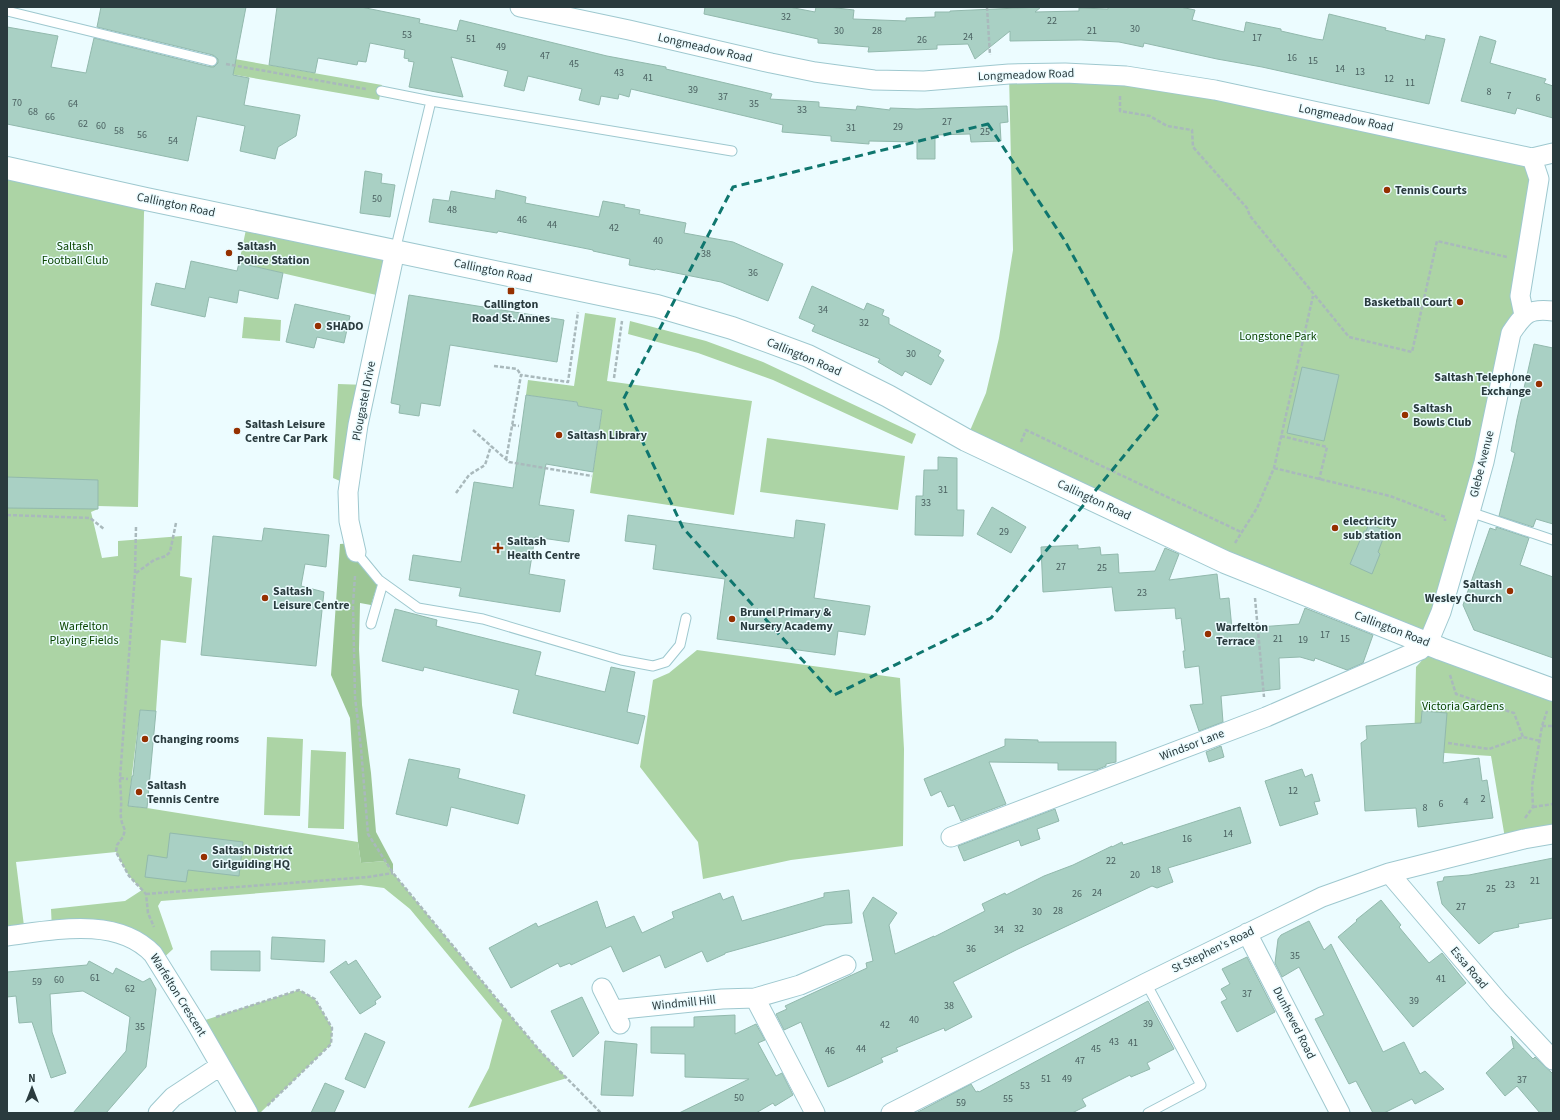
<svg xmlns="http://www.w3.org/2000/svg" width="1560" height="1120" viewBox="0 0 1560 1120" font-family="'Source Sans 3',sans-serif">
	<rect width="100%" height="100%" fill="#ecfcff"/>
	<path fill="#acd4a5" d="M212,55L382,85L379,100L213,71L208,72Z
		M1009,74L1122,75L1532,158L1520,296L1428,643L966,440L986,393L999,338L1013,250Z
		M7,168L146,199L144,213L138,507L98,506V509L91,512L102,558L118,556V541L182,536L180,576L192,578L186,643L161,640L156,711L140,710L128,806L147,808L358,842L361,863L385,861L393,873L514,1020L541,1052L567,1078L468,1108L489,1068L502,1020L410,909L384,888L361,885L161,901L158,906L173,949L159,962L145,945L52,930L51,909L125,901L142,890L129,876L116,852L16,862L25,934L7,936Z
		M248,220L395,251L385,297L239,263Z
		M585,313L616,318L607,381L752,401L734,515L590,493L602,410L578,406L577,402L526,395L528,380L574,386Z
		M244,317L281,320L280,341L242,338Z
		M630,321L706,341L763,362L916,434L912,444L773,380L698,353L628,334Z
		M338,384L367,385L340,481L333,478Z
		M767,438L905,456L898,510L760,492Z
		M1435,646L1553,688V834L1506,844L1491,756L1414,751L1416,667Z
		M697,650L900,678L904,749L903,846L791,860L703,879L698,842L640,767L653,680L669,673Z
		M267,737L303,739L300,816L264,815Z
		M311,750L346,752L344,829L308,828Z
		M299,990L315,999L332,1028L331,1044L260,1113H248L196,1023Z"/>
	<path fill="#9cc695" d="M354,543L379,580L371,605L360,603L359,649L362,705L371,773L376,832L393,864V873L385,861L361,863L358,842L350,718L331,675L340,544Z"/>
	<path fill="#a9d0c4" stroke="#92b9ad" d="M101,7H246L233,75L249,78L244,105L300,115L296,136L278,147L275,159L240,151L245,126L197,116L188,161L7,124V27L58,36L51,67L86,73L94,38L211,67H214L218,63V59L213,55L97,27Z
		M277,7H361L420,19L419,23L457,31L460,20L607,56L666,67V69L772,94L770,99L819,102V107L856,110L857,106L890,110V108L917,109L1007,106L1008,122L1000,123L1001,141L971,142L970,134L935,135V159H917V142L869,141V144L831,141V136L782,132L783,125L631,89L629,97L619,94L618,99L601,96L599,105L579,100L582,89L528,76L524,91L504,86L508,71L451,57L463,97L409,87L414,62L408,61L409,59L404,58L405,50L370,43L366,62L358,61L357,65L318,58L315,73L269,65Z
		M705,7H789L815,12L816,7H828L854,10L853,19L906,21V18L935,17V12H950V11L1041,7L1035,12L1079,11V8L1108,9V7H1180L1195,10L1192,20L1244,32L1246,22L1281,29V31L1316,39L1323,40L1329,14L1386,28L1385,30L1425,40L1426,35L1445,39L1429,104L1262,67L1217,59L1144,43L1143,47L1119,42L1081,40L1010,41V31L975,59L968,44L937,45V49L868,52L869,47L818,43V39L704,14Z
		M1480,36L1496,41L1490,63L1546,79L1544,83L1553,86V118L1517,108L1515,114L1461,101Z
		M365,171L382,174L381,183L395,185L390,217L360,213Z
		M496,190L526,197L525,203L599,217L603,201L625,205L624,207L640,210L639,214L686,223L684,233L733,242L783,264L768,301L721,282L656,269L655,270L629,265L630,259L593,251V250L498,231L497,233L429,222L433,199L449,201L451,191L495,199Z
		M191,261L237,271L239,263L283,273L278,299L239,290L237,303L209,297L205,317L151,305L156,283L185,289Z
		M812,286L864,310L867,303L884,310L882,315L889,318V324L941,351L938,356L944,360L931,385L905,371L902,376L878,362L880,359L812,331L815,325L799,318Z
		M409,295L564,320L557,362L450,345L440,406L421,403L419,416L399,413L400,405L391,403Z
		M295,304L350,316L344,343L317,337L314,348L286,342Z
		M1534,344L1553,348V524L1536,519L1533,527L1499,516L1515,453L1511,451L1517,419Z
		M1302,367L1339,375L1324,441L1287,433Z
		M526,395L577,402L578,406L602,410L593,472L546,464L539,505L574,510L569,542L535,537L529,574L565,580L560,612L459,596L461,588L409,580L413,555L461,562L474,482L513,488Z
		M938,457L957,458V510H964L963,536L915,535L916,496H923L924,470H938Z
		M7,477L98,480V509L7,508Z
		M992,507L1026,527L1011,553L977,534Z
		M628,515L794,538L796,520L825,524L814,598L870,606L865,635L838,631L835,655L717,639L725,579L653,569L656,545L625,541Z
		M1369,524L1386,531L1378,552L1380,554L1372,574L1350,564L1364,531H1366Z
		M1496,527L1529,538L1520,565L1553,577V658L1474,630L1463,605L1490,528L1496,530Z
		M264,528L329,535L326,567L305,564L301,586L324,592L316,666L201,655L213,536L262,541Z
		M1078,545V549L1100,547L1101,555L1118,554L1119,573L1155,571L1165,548L1179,554L1169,580L1217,574L1220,599L1229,598L1232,629L1299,624L1305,608L1373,635L1363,663L1347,670L1315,658L1314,661L1300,657L1279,658L1280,689L1221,696L1223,722L1199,731L1190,705L1203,704L1199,666L1185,668L1183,651H1185L1181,618L1176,619L1175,608L1115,611L1112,587L1043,592L1041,547Z
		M395,609L437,620L436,626L541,652L535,675L605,692L611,667L635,672L627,712L645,716L638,744L513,713L519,690L424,667L423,671L382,661Z
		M140,710L156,711L147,808L128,806L132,776H133Z
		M1422,711L1447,713L1443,763L1479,758L1482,781L1487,780L1493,818L1418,827L1416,808L1365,811L1361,743L1367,739L1366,726L1421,723Z
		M1005,739L1038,740V742H1116V762L1106,764V766L1096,770H1058V763L989,762L1006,804L961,821L954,805L948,807L941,791L931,796L924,779L1005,746Z
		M1221,746L1224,757L1209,762L1206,752Z
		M409,759L460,769L458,778L525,795L518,824L451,807L447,826L396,814Z
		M1302,769L1305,777L1312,774L1320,801L1314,802L1318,814L1280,826L1265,781Z
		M1240,807L1251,843L1168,868L1173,882L1157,888L1152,886L1018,949L953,982L972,1017L945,1031L944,1028L896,1048L898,1051L881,1058L883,1062L844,1080L828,1087L801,1022L784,1030L776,1014L787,1009L785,1006L867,968L866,963L873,961L863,913L873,897L897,913L889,925L895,954L934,936V937L985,911L982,904L1005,893L1006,895L1044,876L1073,865L1112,846V847L1122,842L1123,845Z
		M1055,809L1059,821L1037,829L1040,839L1021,846L1019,840L964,861L958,846Z
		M170,833L243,842L239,876L188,870L186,882L145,877L148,855L167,858Z
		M1553,858V918L1518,924L1519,927L1494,932L1479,944L1442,904L1437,882L1443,881L1444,877L1469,875Z
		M849,890L852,923L825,925L779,938L725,953V954L707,962L702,951L665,968L660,955L623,972L611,946L571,965L570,963L560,967L558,963L511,988L489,948L536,923L538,927L597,901L606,928L634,916L642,933L674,918L672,912L720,893L723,900L733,896L742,921L824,897V893Z
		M1381,900L1401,925L1399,927L1429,963L1442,953L1466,983L1413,1027L1338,937L1357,921L1356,920Z
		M1309,921L1324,950L1331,944L1383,1052L1404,1042L1420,1074L1425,1071L1444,1089L1415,1104L1412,1099L1384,1113H1373L1356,1081L1349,1084L1315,1019L1324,1015L1299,967L1282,977L1275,963L1278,939L1281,935Z
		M272,937L325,940L324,962L271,959Z
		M211,951H260V971L211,970Z
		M1247,957L1275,1012L1237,1032L1221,1002L1227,999L1221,989L1230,984L1222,969Z
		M356,960L381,997L375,1001L376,1004L360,1014L330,972L346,961L348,965Z
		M89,961L113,974L116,968L143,982L150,978L156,989L146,1067L106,1113H73L126,1051L130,1017L83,991L50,994L52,1032L66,1073L51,1078L32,1022L19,1023L16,996L7,997V972L87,965Z
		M582,997L599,1033L573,1057L551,1011Z
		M1148,1001L1174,1049L1147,1063L1150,1069L1131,1077L1130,1075L1082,1099L1086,1106L1072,1113H916L971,1084L976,1092L978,1091L979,1092Z
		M735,1015V1034L756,1024L765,1040L758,1043L776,1076L782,1073L793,1095L775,1106L773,1103L756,1113H679L749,1079L685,1077V1054L651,1053V1027H694V1017Z
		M365,1033L385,1042L365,1088L345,1079Z
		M1511,1036L1533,1059L1535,1057L1553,1074V1113H1540L1517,1086L1505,1096L1486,1073L1513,1048L1514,1049Z
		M605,1041L637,1044L633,1096L601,1095Z
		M325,1083L344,1091L334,1113H311Z"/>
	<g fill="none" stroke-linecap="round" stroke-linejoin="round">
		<defs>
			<path id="lane" d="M7,11L212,61
				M381,91L431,101
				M395,251L431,101L732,151
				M1470,512L1553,540
				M356,552L379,580L418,608L483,619L621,660L653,666L666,662L680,645L686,618
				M371,624L383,583
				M1146,983L1201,1085L1148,1113"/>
			<path id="street" d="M520,7L629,30L771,63L815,72L874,80L924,81L1009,74L1065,73L1126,76L1215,90L1532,158L1539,179L1520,296L1524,315
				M1532,158L1553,153
				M356,552L349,521L348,492L358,425L395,251
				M951,837L1266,717L1420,650L1428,643L1441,612L1470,512L1484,462L1511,333C1524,314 1528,308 1553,311
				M1389,873L1498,1001L1553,1060
				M1247,933L1340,1113
				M7,936C54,930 117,916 153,954L196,1023L248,1113
				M602,988L620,1024
				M755,998L815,1113
				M613,1010L722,999L755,998L800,985L846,965
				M158,1113L173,1097L220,1066
				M891,1113L1146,983L1322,897L1389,873L1524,839L1553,834"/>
			<path id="secondary" d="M7,168L146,199L657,306L732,328L808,356L888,396L966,440L1225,562L1441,649L1553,690"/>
		</defs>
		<use href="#lane" stroke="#9ec8cf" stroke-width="11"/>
		<use href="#street" stroke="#9ec8cf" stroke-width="21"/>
		<use href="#secondary" stroke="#9ec8cf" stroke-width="24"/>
		<path stroke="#a9b9bc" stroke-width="2.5" stroke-dasharray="4 2" stroke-linecap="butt" d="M987,7L990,55
			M226,64L366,89
			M1120,96V111L1150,116L1167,126L1192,130L1193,147L1247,208L1250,216L1349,337L1412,352L1437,241L1507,257
			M494,366L517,369L521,375
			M614,378L622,321
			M512,425L519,426
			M473,430L509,462L592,476
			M1281,436L1327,447L1319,480
			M1021,442L1026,430L1241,532
			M506,460L521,375L568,382L578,312
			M1274,468L1390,496L1445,517V521
			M456,493L469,475L485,465L491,446
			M7,515L90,518L104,529
			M136,527L135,573L120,778C120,785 121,791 121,798C122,812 118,816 125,830L123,837L117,845L116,852L129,876L146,894L148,913L154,927
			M1235,543L1257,508L1274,468L1313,296
			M136,573L154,560L166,556L170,552L176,523
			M355,576L353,604L355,697L361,748L368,834L393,873L514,1020L541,1052L601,1113
			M1255,598L1264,697
			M1450,675L1456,694L1514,713L1523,737
			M1542,726H1553
			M1448,743L1489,749L1523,737L1540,741
			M120,778L128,779
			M1533,807L1553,804
			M1525,818L1533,807L1532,786L1542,726L1547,711
			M146,894L368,877L393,873
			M216,1017L299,990L315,999L332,1028L331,1044L267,1106"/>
		<use href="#lane" stroke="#fff" stroke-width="9"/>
		<use href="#street" stroke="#fff" stroke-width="19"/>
		<use href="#secondary" stroke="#fff" stroke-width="22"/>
	</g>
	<path fill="none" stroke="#0f766e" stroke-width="3" stroke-dasharray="8 5" stroke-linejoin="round" d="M988,124L1065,241L1159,413L991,618L834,695L683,528L623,400L733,187Z"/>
	<g fill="#953000" stroke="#ecfcff" stroke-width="1.5">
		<circle cx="1387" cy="190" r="4"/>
		<circle cx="229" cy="253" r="4"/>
		<rect x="507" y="287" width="8" height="8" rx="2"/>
		<circle cx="1460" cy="302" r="4"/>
		<circle cx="318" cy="326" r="4"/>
		<circle cx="1539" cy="384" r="4"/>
		<circle cx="1405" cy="415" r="4"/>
		<circle cx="237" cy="431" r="4"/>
		<circle cx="559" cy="435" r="4"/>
		<circle cx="1335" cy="528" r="4"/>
		<path d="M496 542h4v4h4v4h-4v4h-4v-4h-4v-4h4z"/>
		<circle cx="1510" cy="591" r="4"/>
		<circle cx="265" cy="598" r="4"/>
		<circle cx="732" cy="619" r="4"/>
		<circle cx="1208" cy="634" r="4"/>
		<circle cx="145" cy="739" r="4"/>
		<circle cx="139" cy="792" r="4"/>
		<circle cx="204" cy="857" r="4"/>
	</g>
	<g text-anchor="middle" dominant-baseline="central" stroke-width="3" stroke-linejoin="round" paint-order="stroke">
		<g font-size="10" fill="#4a6060">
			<text x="786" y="17">32</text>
			<text x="1052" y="21">22</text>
			<text x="1135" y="29">30</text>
			<text x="839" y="31">30</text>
			<text x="877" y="31">28</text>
			<text x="1092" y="31">21</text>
			<text x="407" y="35">53</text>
			<text x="968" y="37">24</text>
			<text x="1257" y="38">17</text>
			<text x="471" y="39">51</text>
			<text x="922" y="40">26</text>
			<text x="501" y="47">49</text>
			<text x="545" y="56">47</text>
			<text x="1292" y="58">16</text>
			<text x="1313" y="61">15</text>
			<text x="574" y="64">45</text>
			<text x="1340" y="69">14</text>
			<text x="1360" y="72">13</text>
			<text x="619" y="73">43</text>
			<text x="648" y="78">41</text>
			<text x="1389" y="79">12</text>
			<text x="1410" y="83">11</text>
			<text x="693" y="90">39</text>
			<text x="1489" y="92">8</text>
			<text x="1509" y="96">7</text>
			<text x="723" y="97">37</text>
			<text x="1538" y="98">6</text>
			<text x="17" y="103">70</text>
			<text x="73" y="104">64</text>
			<text x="754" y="104">35</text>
			<text x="802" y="110">33</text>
			<text x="33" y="112">68</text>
			<text x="50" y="117">66</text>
			<text x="947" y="122">27</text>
			<text x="83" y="124">62</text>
			<text x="101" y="126">60</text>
			<text x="898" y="127">29</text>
			<text x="851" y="128">31</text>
			<text x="119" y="131">58</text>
			<text x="985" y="132">25</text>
			<text x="142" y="135">56</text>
			<text x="173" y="141">54</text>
			<text x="377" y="199">50</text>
			<text x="452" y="210">48</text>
			<text x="522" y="220">46</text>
			<text x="552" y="225">44</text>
			<text x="614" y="228">42</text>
			<text x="658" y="241">40</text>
			<text x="706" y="254">38</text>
			<text x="753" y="273">36</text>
			<text x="823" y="310">34</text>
			<text x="864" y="323">32</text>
			<text x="911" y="354">30</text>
			<text x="943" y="490">31</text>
			<text x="926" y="503">33</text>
			<text x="1004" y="532">29</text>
			<text x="1061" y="567">27</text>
			<text x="1102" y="568">25</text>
			<text x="1142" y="593">23</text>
			<text x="1325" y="635">17</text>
			<text x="1278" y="639">21</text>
			<text x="1345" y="639">15</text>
			<text x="1303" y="640">19</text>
			<text x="1293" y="791">12</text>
			<text x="1483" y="799">2</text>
			<text x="1466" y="802">4</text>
			<text x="1441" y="804">6</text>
			<text x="1425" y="808">8</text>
			<text x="1228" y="834">14</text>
			<text x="1187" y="839">16</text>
			<text x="1111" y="861">22</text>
			<text x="1156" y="870">18</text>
			<text x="1135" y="875">20</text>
			<text x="1535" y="881">21</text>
			<text x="1510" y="885">23</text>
			<text x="1491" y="889">25</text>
			<text x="1097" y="893">24</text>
			<text x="1077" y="894">26</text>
			<text x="1461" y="907">27</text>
			<text x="1058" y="911">28</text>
			<text x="1037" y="912">30</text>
			<text x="1019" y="929">32</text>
			<text x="999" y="930">34</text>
			<text x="971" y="949">36</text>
			<text x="1295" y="956">35</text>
			<text x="95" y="978">61</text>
			<text x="1441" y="979">41</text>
			<text x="59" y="980">60</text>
			<text x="37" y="982">59</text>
			<text x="130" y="989">62</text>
			<text x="1247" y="994">37</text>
			<text x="1414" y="1001">39</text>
			<text x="949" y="1006">38</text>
			<text x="914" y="1020">40</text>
			<text x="1148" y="1024">39</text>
			<text x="885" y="1025">42</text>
			<text x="140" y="1027">35</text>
			<text x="1114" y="1042">43</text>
			<text x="1133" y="1043">41</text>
			<text x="861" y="1049">44</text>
			<text x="1096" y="1049">45</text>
			<text x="830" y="1051">46</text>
			<text x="1080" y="1061">47</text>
			<text x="1046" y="1079">51</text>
			<text x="1067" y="1079">49</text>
			<text x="1522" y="1080">37</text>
			<text x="1025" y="1086">53</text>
			<text x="739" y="1098">50</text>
			<text x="1008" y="1099">55</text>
			<text x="961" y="1103">59</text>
		</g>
		<g font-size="12" fill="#2a3b3e" stroke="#ecfcff">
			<text transform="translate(705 48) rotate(13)">Longmeadow Road</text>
			<text transform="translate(1026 75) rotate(-2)">Longmeadow Road</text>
			<text transform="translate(1346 118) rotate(12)">Longmeadow Road</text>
			<text transform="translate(176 205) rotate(12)">Callington Road</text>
			<text transform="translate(493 271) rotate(12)">Callington Road</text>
			<text transform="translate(804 357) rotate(23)">Callington Road</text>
			<text transform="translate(364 401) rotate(-79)">Plougastel Drive</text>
			<text transform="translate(1482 464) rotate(-76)">Glebe Avenue</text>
			<text transform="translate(1094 500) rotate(25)">Callington Road</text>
			<text transform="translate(1392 629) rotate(21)">Callington Road</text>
			<text transform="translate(1192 745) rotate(-21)">Windsor Lane</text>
			<text transform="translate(1213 950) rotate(-26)">St Stephen's Road</text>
			<text transform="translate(1469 968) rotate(50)">Essa Road</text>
			<text transform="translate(178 995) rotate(58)">Warfelton Crescent</text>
			<text transform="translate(684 1003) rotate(-6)">Windmill Hill</text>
			<text transform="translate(1294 1023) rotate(63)">Dunheved Road</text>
		</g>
		<g font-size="12" font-weight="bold" fill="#2a3b3e" stroke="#ecfcff" text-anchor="start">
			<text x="1395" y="190">Tennis Courts</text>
			<text x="237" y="246">Saltash<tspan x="237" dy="14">Police Station</tspan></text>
			<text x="1452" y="302" text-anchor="end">Basketball Court</text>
			<text x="511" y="304" text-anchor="middle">Callington<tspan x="511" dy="14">Road St. Annes</tspan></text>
			<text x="326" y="326">SHADO</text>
			<text x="1531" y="377" text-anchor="end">Saltash Telephone<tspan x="1531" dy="14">Exchange</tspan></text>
			<text x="1413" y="408">Saltash<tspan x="1413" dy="14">Bowls Club</tspan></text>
			<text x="245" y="424">Saltash Leisure<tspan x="245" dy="14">Centre Car Park</tspan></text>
			<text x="567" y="435">Saltash Library</text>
			<text x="1343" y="521">electricity<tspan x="1343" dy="14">sub station</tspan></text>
			<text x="507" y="541">Saltash<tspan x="507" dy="14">Health Centre</tspan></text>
			<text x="1502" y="584" text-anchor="end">Saltash<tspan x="1502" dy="14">Wesley Church</tspan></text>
			<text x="273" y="591">Saltash<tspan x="273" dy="14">Leisure Centre</tspan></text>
			<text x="740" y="612">Brunel Primary &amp;<tspan x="740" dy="14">Nursery Academy</tspan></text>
			<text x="1216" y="627">Warfelton<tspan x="1216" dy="14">Terrace</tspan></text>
			<text x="153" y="739">Changing rooms</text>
			<text x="147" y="785">Saltash<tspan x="147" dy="14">Tennis Centre</tspan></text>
			<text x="212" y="850">Saltash District<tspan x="212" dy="14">Girlguiding HQ</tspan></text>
		</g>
		<g font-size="12" fill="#0a4500" stroke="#ecfcff">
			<text x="75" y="246">Saltash<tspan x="75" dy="14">Football Club</tspan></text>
			<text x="1278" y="336">Longstone Park</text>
			<text x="84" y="626">Warfelton<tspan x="84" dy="14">Playing Fields</tspan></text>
			<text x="1463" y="706">Victoria Gardens</text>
		</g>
	</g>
	<rect width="1560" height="1120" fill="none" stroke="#2a3b3e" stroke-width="16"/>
	<g transform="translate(32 1088)" stroke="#ecfcff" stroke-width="3" paint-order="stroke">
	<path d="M0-3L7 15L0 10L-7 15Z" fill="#2a3b3e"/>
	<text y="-6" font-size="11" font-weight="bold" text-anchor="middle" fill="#2a3b3e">N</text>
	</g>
</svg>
